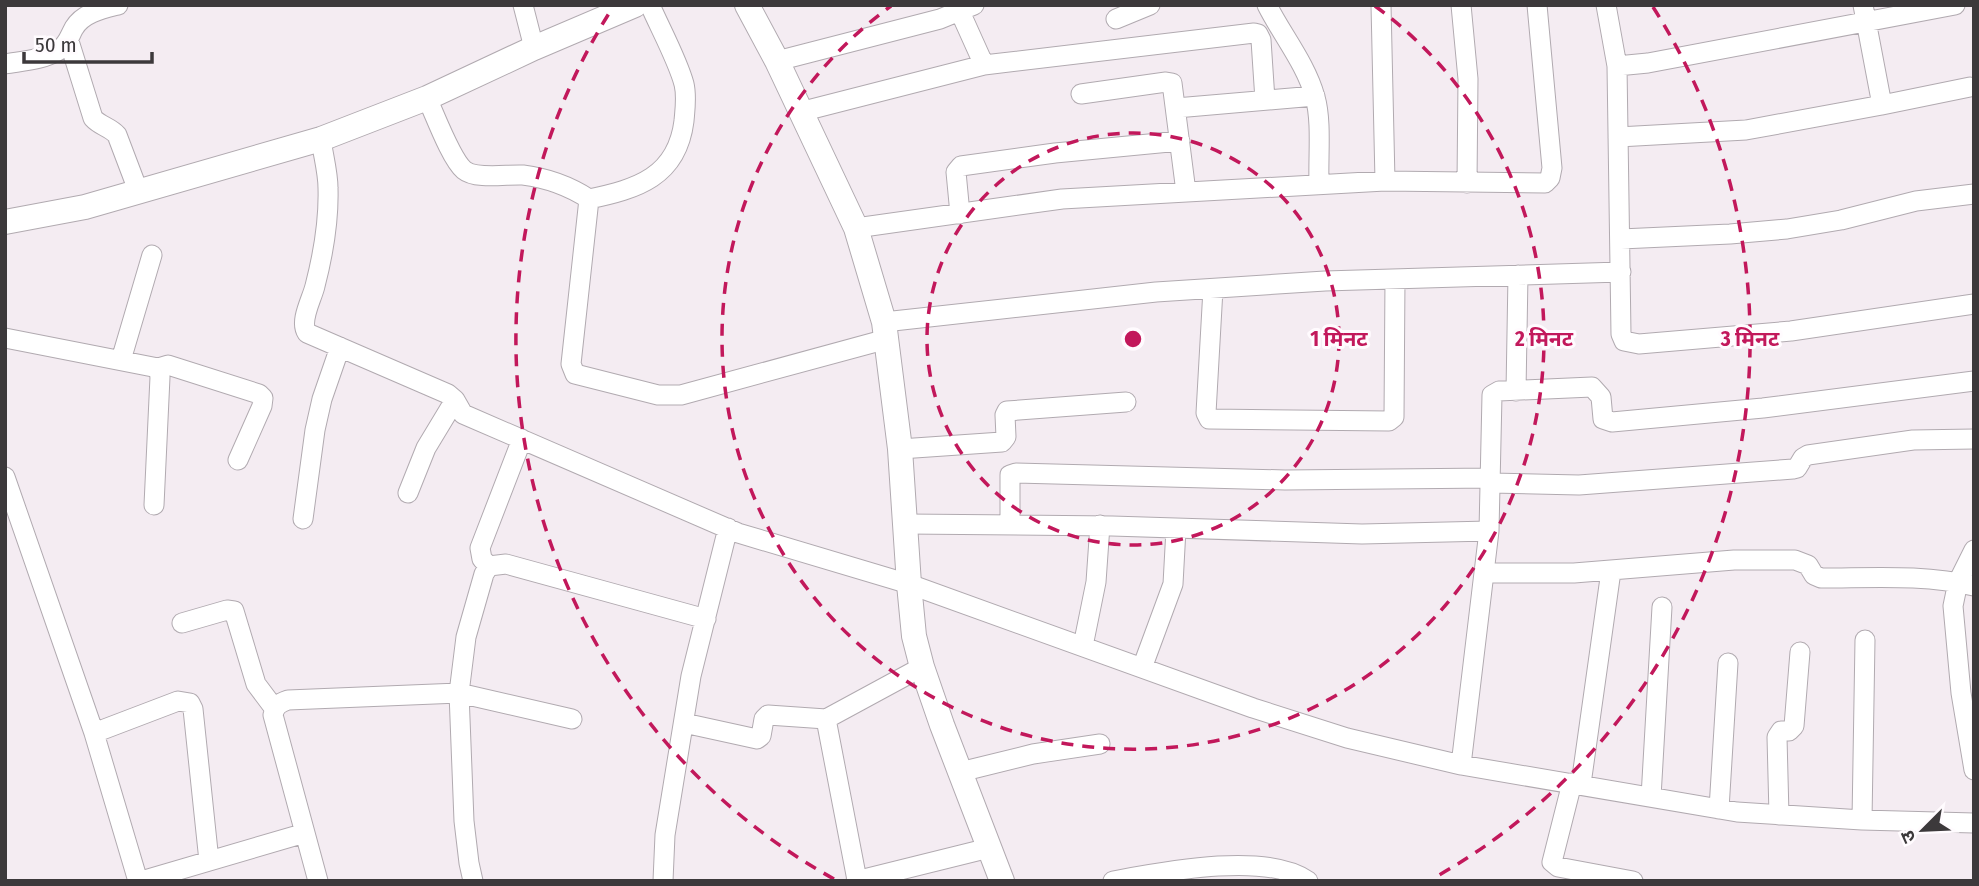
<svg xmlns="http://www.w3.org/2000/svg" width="1979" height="886" viewBox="0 0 1979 886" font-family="'Fira Sans Condensed','Noto Sans Devanagari',sans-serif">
	<rect width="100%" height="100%" fill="#f4ecf2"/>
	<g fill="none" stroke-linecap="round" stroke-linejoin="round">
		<defs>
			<path id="minor" d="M523,5L534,48
				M650,5C660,28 678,61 684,84C687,96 685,109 684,121C677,177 637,189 589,199L571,364L575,374L658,395H681L887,339
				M1267,5C1282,35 1306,64 1315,97C1322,121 1318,157 1319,183
				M1381,5L1385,181
				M1461,5L1468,79L1467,183
				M1606,5L1617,66L1621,334L1624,341L1639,344L1791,331L1974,304
				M1116,19L1150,5
				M69,41L93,118C100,126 110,127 117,135L139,193
				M777,61L940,19L974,5
				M5,64C22,61 44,60 59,50C68,44 69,37 74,28C83,13 102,9 118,5
				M984,65L1254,33L1258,34L1261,40L1265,100
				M1617,66L1648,63L1955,5
				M1081,94L1166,82L1172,83L1186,192
				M427,98C435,115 451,159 464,170C476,180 508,174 523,175C547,178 569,186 589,199
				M1882,105L1970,87
				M1176,108L1315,96
				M800,112L984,65L957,5
				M1618,137L1746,130L1882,105L1863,5
				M321,139C323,155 328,172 328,188C329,220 323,255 315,286C312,299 299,321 307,333L448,394L455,400L463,414L738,533L909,584L1253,708L1347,738L1461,765L1737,812L1862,820L1974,823
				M960,214L956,172L961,166L1055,153L1180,141
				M856,228L1062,199L1385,181L1545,183L1550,178L1552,168L1537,5
				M1621,239L1730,234L1787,229L1841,220L1916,201L1974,194
				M1213,289L1206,413L1209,419L1389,421L1394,417L1395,279
				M884,322L1156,292L1325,281L1621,272
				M5,338L158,368L160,377L154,505
				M121,360L152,255
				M158,368L168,365L259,394L263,398L262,406L238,460
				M1516,391L1518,275
				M900,449L1002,442L1006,437L1005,415L1007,411L1126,402
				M5,477L94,733L138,881
				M1491,483L1579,485L1793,469L1797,468L1803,458L1808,455L1913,440L1974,439
				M408,493L426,448L455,400
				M303,519L315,430L322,399L340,347
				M906,524L1112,526L1362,534L1489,531
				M1010,525V475L1016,473L1285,480L1491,478
				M1974,550L1958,582L1953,606L1961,693L1974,770
				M489,566L482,559L480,548L522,439
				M1484,573H1574L1734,560H1795L1808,565L1814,575L1821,578C1871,578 1925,574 1974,586
				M182,623L227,610L234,611L256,684L274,708
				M1083,646L1096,582L1100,525
				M1142,668L1173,584L1176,529
				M826,719L857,880
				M684,723L757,739L761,736L764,719L768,715L826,719L922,667
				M94,733L178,701L190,703L193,709L209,861
				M1461,765L1489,531L1492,395L1499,391L1592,387L1601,397L1603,419L1612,422L1763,408L1974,381
				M960,772L1033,754L1100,744
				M1572,783L1552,862L1558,867L1633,881
				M1581,784L1611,571
				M1651,797L1662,607
				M1719,809L1728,663
				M1779,815L1777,737L1781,731H1789L1794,726L1800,652
				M1862,820L1865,640
				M141,881L305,833
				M318,881L273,715C275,706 279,703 288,700L459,693L572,719
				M473,881L469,863L464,821L459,693L466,637L484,574L489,566L506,564L706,619
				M663,881L665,835L691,676L728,528
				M856,881L989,848
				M1113,881C1162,872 1266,851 1308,881"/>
			<path id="tertiary" d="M747,5L777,61L856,228L884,322L900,449L909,584L914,636L922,667L942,725L1002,881
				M5,222L85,207L321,139L427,98L534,48L635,5"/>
		</defs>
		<use href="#minor" stroke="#b1aab0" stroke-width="21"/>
		<use href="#tertiary" stroke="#b1aab0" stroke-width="26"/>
		<use href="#minor" stroke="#fff" stroke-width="19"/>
		<use href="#tertiary" stroke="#fff" stroke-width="24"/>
	</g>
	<g fill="none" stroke="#c2185b" stroke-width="3.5" stroke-dasharray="12 9">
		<circle cx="1133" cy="339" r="206"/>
		<path d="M1375 6A411 411 0 1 1 891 6"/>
		<path d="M834 879A617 617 0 0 1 613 7M1653 7A617 617 0 0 1 1432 879"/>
	</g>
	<circle cx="1133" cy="339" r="10" fill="#c2185b" stroke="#fffbfe" stroke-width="3.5"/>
	<g font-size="21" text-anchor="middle" font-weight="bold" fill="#c2185b" stroke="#fffbfe" stroke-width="6" stroke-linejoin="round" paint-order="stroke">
		<text x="1339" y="346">1 मिनट</text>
		<text x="1544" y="346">2 मिनट</text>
		<text x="1750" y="346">3 मिनट</text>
	</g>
	<rect width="1979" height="886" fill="none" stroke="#3c393b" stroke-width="14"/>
	<g transform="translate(1923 830) rotate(246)" stroke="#fffbfe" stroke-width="5" paint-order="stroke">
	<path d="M0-5L12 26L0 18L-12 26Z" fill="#3c393b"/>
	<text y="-10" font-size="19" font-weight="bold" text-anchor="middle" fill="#3c393b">उ</text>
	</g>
	<path d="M24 52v10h128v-10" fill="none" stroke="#3c393b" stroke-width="3.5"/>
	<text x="35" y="52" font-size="21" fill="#3c393b" stroke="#fffbfe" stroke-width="5" paint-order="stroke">50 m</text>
</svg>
